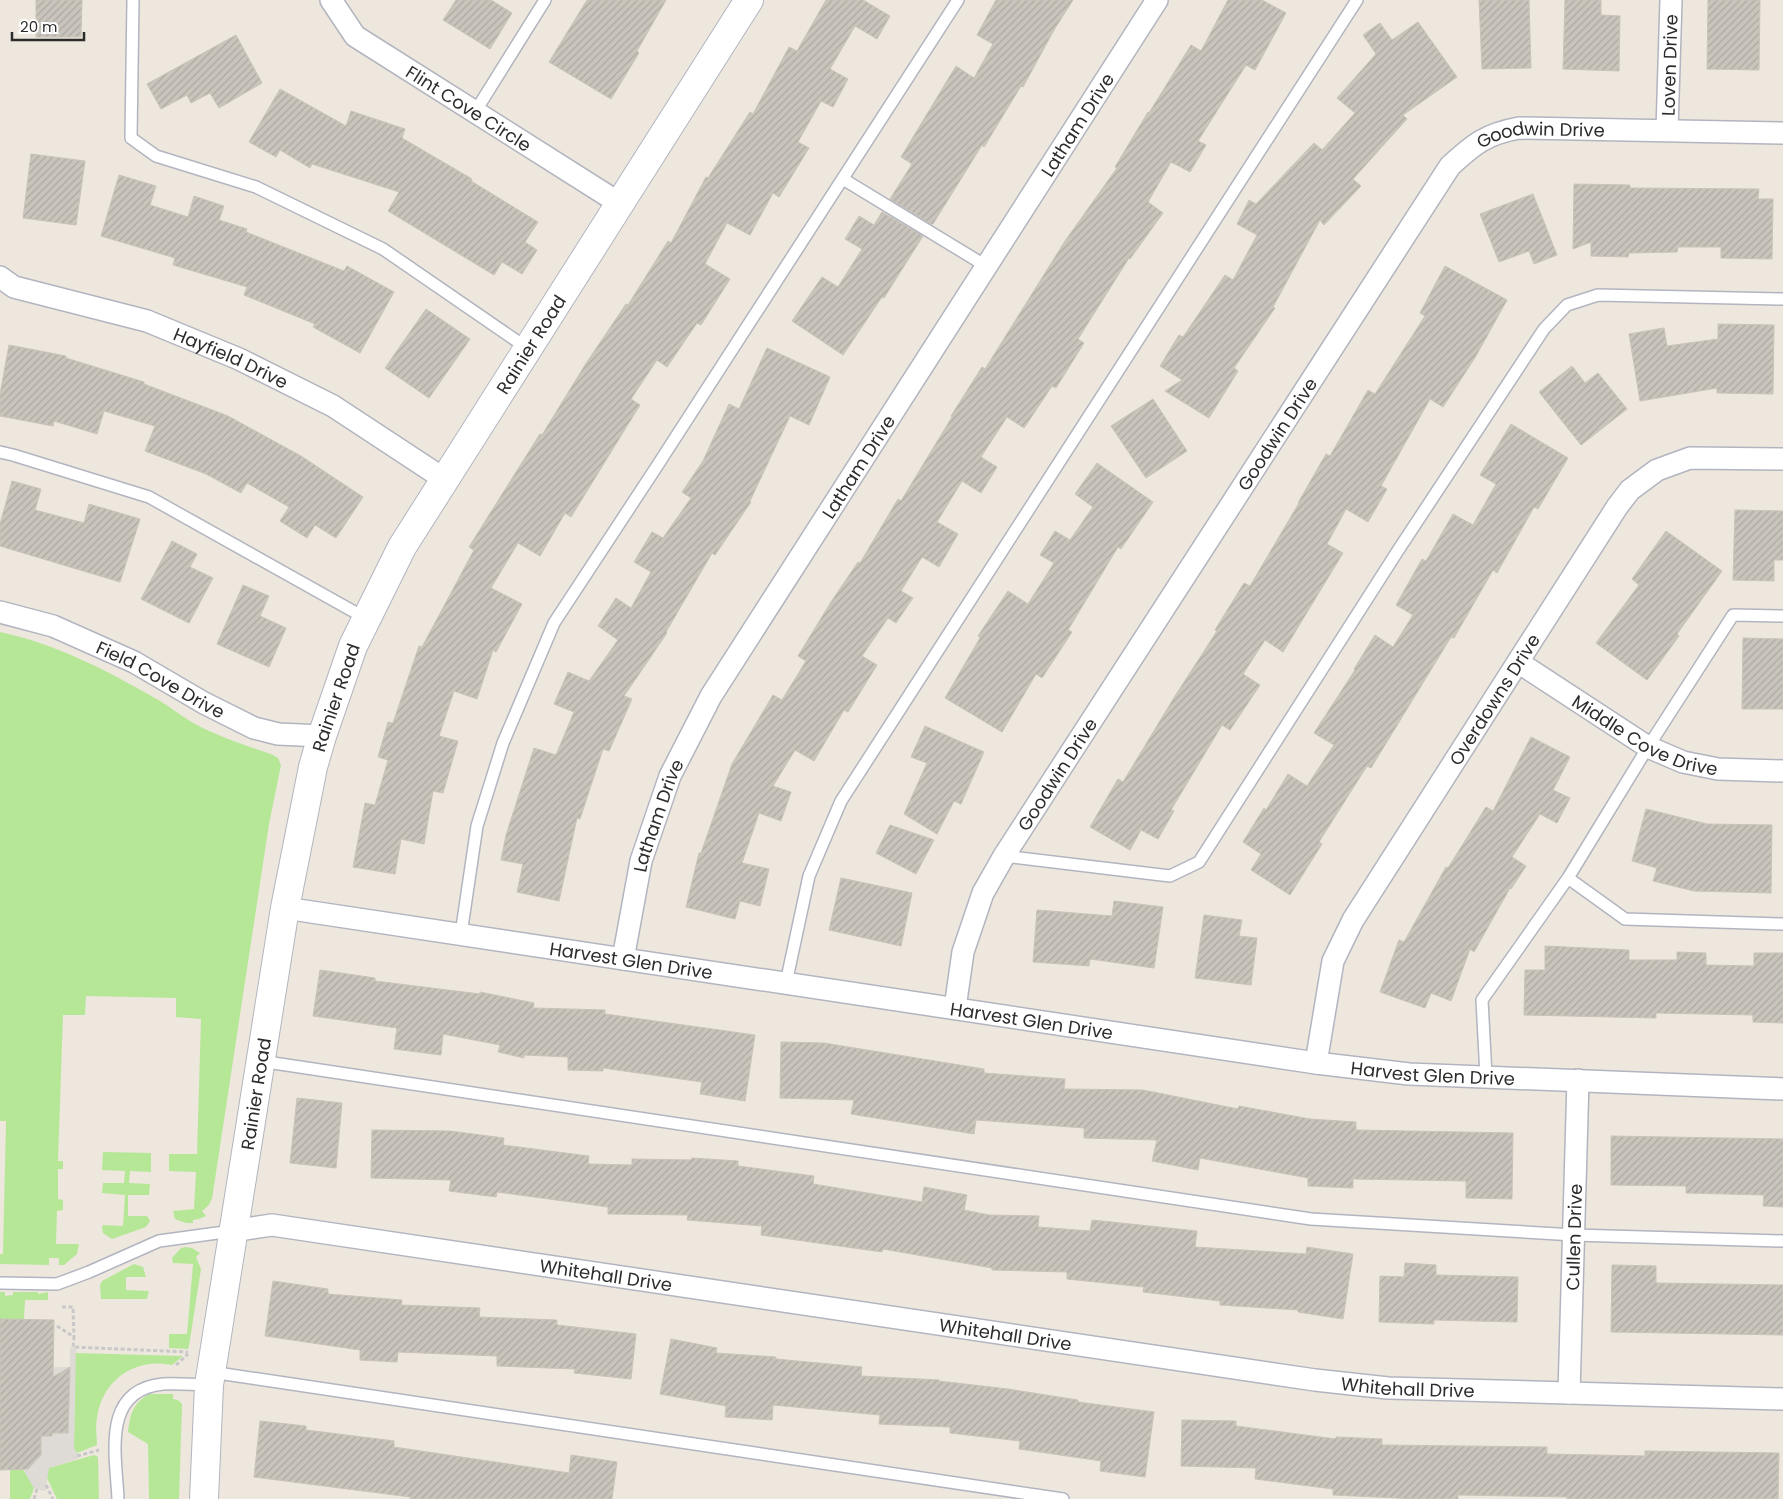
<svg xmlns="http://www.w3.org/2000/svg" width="1783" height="1499" viewBox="0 0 1783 1499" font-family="Poppins,sans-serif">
	<defs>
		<pattern id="building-hatch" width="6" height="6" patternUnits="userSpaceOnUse" patternTransform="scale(1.25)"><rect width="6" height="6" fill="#c9c5bc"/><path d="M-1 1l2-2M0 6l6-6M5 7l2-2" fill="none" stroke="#ada9a2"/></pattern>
	</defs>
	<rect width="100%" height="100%" fill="#eee7dd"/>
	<path fill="#b5e797" d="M0,632C57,644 110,672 160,701C173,709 185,719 199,726C222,738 248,746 273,755L278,758L281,765L269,824L212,1199L208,1206L202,1211L206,1216L199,1219L193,1220V1223H186L175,1219L173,1211L194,1209L196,1172L169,1171V1154H197L201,1019L176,1017V998L86,996L85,1015H63L58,1161H63V1169H58V1199L63,1200V1210L57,1211L56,1244H79L77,1254L64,1265H59V1258H49V1265L0,1264V1254H3L6,1121H0Z
		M103,1152L151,1153V1172L130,1171L129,1183L150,1184L149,1195H128V1216H147L150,1221L146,1227L112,1239L103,1233L102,1227L103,1225L123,1226L125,1195L102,1193L103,1183H124L125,1171L102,1170Z
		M186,1247L192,1248L200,1253L196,1257L201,1269L189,1346L188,1349L169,1348V1334H187L193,1264L173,1263L172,1258L181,1248Z
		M134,1264L143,1267L146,1277H126V1290L149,1291L147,1299H101L100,1285L102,1281Z
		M0,1292H5V1296L13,1295V1292H38V1294L48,1292V1300H25L24,1319H0Z
		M75,1353L183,1356L172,1365C135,1357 102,1380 97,1418C95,1427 97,1437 97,1445L77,1453L74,1449Z
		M150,1394H173V1399L178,1400L182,1404L179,1499H149L148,1444L128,1432C130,1415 133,1402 150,1394Z
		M94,1455L98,1457L99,1499H57L46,1476L49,1468Z
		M10,1469H23L34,1488L30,1499H10Z"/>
	<path fill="#dedad5" d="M76,1347L74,1448L77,1453L78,1459L49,1468L45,1491L34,1488L23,1469L53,1367H70V1348Z"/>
	<path fill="url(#building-hatch)" stroke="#cac3b7" d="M36,0H82L81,37H36Z
		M456,0H491L512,13L490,49L443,20Z
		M587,0H666L637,51L639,53L611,99L549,62Z
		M826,0H863L890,16L877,39L855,26L830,69L848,79L833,107L821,101L798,142L809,148L779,197L773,193L750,235L727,223L705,264L730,279L701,325L697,323L667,367L657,360L631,399L640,405L571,517L565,513L540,556L518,543L491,588L522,604L496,652L493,650L477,699L454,691L439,736L458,741L443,793L433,791L424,844L401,839L395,874L353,867L365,803L375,805L388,760L378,757L388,722L393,723L419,646L422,647L474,550L469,547L499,499L540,434L542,435L585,365L626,304L628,305L668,241L671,243L706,177L708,178L750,112L753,114L789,47L797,51Z
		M996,0H1073L1054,30L1023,87L1021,86L984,147L982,145L933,224H931L890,199L912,164L901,157L956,66L974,78L993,44L977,35Z
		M1228,0H1262L1286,13L1255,70L1246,65L1198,141L1206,145L1190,172L1171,162L1148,202L1163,213L1130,259L1129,258L1078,339L1084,343L1056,388L1052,386L1024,428L1007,417L981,457L997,467L981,493L962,481L937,522L958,534L939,567L922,557L901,591L913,598L896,623L888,618L862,656L877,665L848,712L844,710L814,761L795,750L773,786L791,792L781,821L759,813L742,863L769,869L760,906L740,901L735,919L686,907L699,853H701L732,764L773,695L782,700L806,661L798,656L831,602L858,562L860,563L898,499L901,501L952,417L951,416L982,367L985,369L1065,241L1117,168L1115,167L1148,112L1149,113L1191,45L1201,51Z
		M1479,0H1529L1531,68L1482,69Z
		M1565,0H1601V15L1620,16L1619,71L1563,69Z
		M1708,0H1760L1759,70L1707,69Z
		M1418,22L1457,77L1403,115L1407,119L1353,179L1361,186L1324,225L1320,220L1273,307L1275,308L1234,368L1238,371L1209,418L1165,391L1182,380L1160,366L1179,335L1183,337L1225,275L1233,280L1257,235L1237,224L1249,200L1256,204L1314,143L1322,150L1355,113L1337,98L1376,54L1363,35L1380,23L1392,40Z
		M236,35L262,83L219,108L210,93L191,103L187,95L161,109L147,84Z
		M280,89L346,126L351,111L405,129L402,138L472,179L471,181L538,222L525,242L537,250L522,274L502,262L494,275L388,211L399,192L312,164L310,168L280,150L276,157L249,142Z
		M31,154L85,161L76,225L23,218Z
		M119,175L156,186L150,205L188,217L194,196L224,206L219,220L247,229L246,232L344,271L347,266L394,292L360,353L313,327L315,324L244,295L247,287L173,265L175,258L101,236Z
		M1574,184L1630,185V188L1759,189L1758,199H1773L1772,259L1721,258V247H1678L1677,252L1629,253L1628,257L1591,256V242L1573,249Z
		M1533,194L1557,255L1534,264L1529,251L1499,262L1480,214Z
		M882,212L923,236L884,298L882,297L843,355L792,321L822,277L838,287L862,249L845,239L859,216L874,225Z
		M1445,266L1507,300L1476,356L1443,407L1430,399L1381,486L1387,489L1368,522L1346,509L1327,544L1343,553L1283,652L1265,640L1243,674L1260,685L1230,730L1222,725L1171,810L1174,811L1158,839L1141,830L1130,850L1090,827L1118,779L1123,782L1175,696L1217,631L1215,630L1244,583L1250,586L1299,503H1298L1326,454L1330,456L1368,390L1375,394L1425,316L1420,313Z
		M426,309L470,339L429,398L385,368Z
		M1718,324L1774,325L1773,394L1717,393V388L1640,401L1629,334L1664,328L1667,346L1718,339Z
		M9,345L66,356V358L144,382V384L228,416L301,456L363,497L336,538L315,525L307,538L280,521L289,507L247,483L241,493L206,474L145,451L155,426L104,411L97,434L54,421L53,426L0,416V394Z
		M767,348L830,377L809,425L790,416L750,501L751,502L715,555L712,553L666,632L667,633L624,696L632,699L609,751L603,749L580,819L577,818L559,901L517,892L523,864L501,860L506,835L534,748L556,755L574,712L554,704L568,672L589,681L618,640L598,626L616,598L631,608L651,572L634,562L652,532L663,538L691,498L682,492L703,461L729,404L739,409Z
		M1572,366L1585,383L1598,373L1627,409L1581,445L1539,392Z
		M1153,399L1187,451L1146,478L1111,426Z
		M1511,424L1568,458L1538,509L1534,507L1497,573L1493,570L1454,638L1451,637L1371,768L1367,766L1319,842L1322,844L1290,895L1251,870L1261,854L1243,842L1264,808L1266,810L1288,774L1307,786L1334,745L1314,733L1355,670L1354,669L1375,635L1393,647L1413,615L1396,605L1422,559L1426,561L1453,514L1473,525L1496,484L1480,475Z
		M1097,463L1153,502L1121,549L1118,547L1068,630L1072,632L1042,678L1036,674L1002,732L945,698L980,638L978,636L1008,591L1028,604L1054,563L1040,555L1055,531L1070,540L1093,507L1075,494Z
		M12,481L41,489L35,510L84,523L89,504L140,519L120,582L0,546V524Z
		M1735,510L1783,511V560H1774V581L1733,580Z
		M1666,531L1722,571L1677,634L1679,636L1647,680L1596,643L1639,585L1632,579Z
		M172,541L197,554L190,567L213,578L189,623L141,599Z
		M243,585L269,596L260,616L286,628L269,667L217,644Z
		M1743,638L1783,639V709H1742Z
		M925,726L984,752L961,804L954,801L937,834L904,814L927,763L911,757Z
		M1531,737L1570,757L1553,790L1570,798L1557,823L1540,814L1512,857L1526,866L1511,889L1510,888L1474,952L1470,949L1451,1001L1431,993L1425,1008L1380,992L1399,940L1404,942L1446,867L1448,868L1486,807L1493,811Z
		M1646,809L1707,824L1772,825L1771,893L1694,891L1653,881L1657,868L1632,861Z
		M890,825L934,840L916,874L876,853Z
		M841,878L912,893L901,946L829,930Z
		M1114,901L1163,907L1154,968L1090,959L1089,966L1033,962L1037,910L1112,916Z
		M1204,915L1242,920L1239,936L1257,938L1251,985L1195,978Z
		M1545,946L1629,950V960H1677V952L1706,953V965L1754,966V953H1783V1023L1753,1022V1015L1656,1013V1018L1524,1015L1525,970H1545Z
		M320,970L375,978V981L480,994V992L534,1003L533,1008L605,1010V1014L755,1035L745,1101L700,1094L702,1082L603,1068V1071L568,1070V1057L524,1055V1058L498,1052L500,1045L443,1034L441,1055L394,1049L397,1028L313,1016Z
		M781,1042L824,1043L984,1069V1073L1065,1079L1064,1089L1143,1090L1238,1109L1239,1106L1310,1119L1356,1122V1130L1513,1133L1512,1199L1466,1198V1181L1353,1179V1188L1308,1186V1178L1200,1158L1198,1170L1152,1161L1157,1140L1084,1138V1128L976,1120L974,1134L851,1114L854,1100L780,1098Z
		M297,1098L342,1103L336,1168L290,1163Z
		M372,1130L450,1131L504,1138L503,1145L589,1156L588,1164L632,1165V1159L691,1160L692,1158L738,1161V1166L814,1176L813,1184L922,1202L924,1187L967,1195L964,1210L989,1215L1039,1216L1038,1227L1090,1231L1092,1220L1197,1231L1195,1247L1306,1254L1307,1247L1353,1254L1343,1319L1298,1312V1310L1220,1305V1301L1143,1292L1144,1287L1067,1279V1272L992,1270V1268L883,1249L882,1252L761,1235L762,1226L687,1220L688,1215L608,1214V1207L497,1192L496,1197L449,1191L451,1180L371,1178Z
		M1611,1136L1783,1139V1207L1763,1206L1764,1195L1686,1193V1186L1611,1185Z
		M1405,1263L1436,1265V1275L1518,1277L1517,1322L1434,1320V1324L1379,1322L1380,1276L1404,1277Z
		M1612,1265L1656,1266V1283L1783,1285V1335L1611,1332Z
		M273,1281L328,1289V1294L402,1300L401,1305L480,1308L479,1317L557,1320V1325L636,1334L631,1379L574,1373L575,1369L497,1366V1356L398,1352L397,1362L360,1360V1350L265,1336Z
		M0,1319L54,1320L53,1377L70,1367L68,1433H52V1436H41V1455L28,1469L0,1470Z
		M671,1339L717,1348L716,1353L776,1357V1359L862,1367L861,1376L939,1380V1381L1008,1389L1078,1400V1402L1154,1412L1145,1477L1100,1471L1101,1461L1019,1449L1020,1441L950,1433V1427L879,1424L880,1415L773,1405L772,1420L725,1417L726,1406L660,1394Z
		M1182,1420L1236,1421V1426L1336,1439V1437L1382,1439V1445L1547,1447V1454L1645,1456V1451L1779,1453L1778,1499H1567V1497L1458,1495V1499H1418L1333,1495V1489L1255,1479L1256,1468L1181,1466Z
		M260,1421L306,1426V1430L394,1441V1447L569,1473L571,1455L617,1462L612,1499H410V1497L254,1477Z"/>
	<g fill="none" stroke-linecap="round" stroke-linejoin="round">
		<defs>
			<path id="service" d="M133,0L131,138L156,156L256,187L383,249L527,348
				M475,112L545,0
				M843,179L986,266
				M0,452L13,455L149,497L367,619
				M1004,856L1170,876L1199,862L1397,552L1544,329L1567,305L1598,295L1783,299
				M1568,878L1625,919L1783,924
				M461,934L477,826L503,743L554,623L659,463L958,0
				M786,983L809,876L841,801L1357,0
				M260,1061L1311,1219L1574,1235L1783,1241
				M1486,1076L1482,1000L1568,878L1648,747L1733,615L1783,616
				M0,1283L57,1284L89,1272L159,1241L232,1231
				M211,1372L1063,1499
				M118,1499C116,1455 101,1390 163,1384C178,1383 194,1385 209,1385"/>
			<g id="minor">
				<path id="s1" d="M331,0L355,36L619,203"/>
				<path id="s2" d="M1667,130L1671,0"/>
				<path id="s3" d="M0,277L14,287L147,321L239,359L333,406L444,479"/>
				<path id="s4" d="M0,612L53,626L134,662L204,703L254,728L278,734L322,736"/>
				<path id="s5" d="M1518,662L1648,747L1683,762L1718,769L1783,771"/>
				<path id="s6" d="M285,908L1316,1063L1409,1074L1783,1089"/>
				<path id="s7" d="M623,959L641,861L670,776L711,696L1157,0"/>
				<path id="s8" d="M955,1008L963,952L983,893L1004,856L1450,166C1474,144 1486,134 1519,128L1783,133"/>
				<path id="s9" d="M1316,1063L1333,961L1353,920L1617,507L1630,490L1657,470L1690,458L1783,459"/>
				<path id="s10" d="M232,1231L272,1225L1315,1380L1388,1388L1783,1399"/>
				<path id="s11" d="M1569,1393L1578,1080"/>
			</g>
			<g id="tertiary">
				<path id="s12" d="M204,1499L209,1385L285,908L313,767L322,736L353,646L402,547L749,0"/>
			</g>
		</defs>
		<use href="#service" stroke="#b2b5c0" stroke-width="14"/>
		<use href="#minor" stroke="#b2b5c0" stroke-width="24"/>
		<use href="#tertiary" stroke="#b2b5c0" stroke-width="30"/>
		<path stroke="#c8c8c8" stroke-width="3" stroke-dasharray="4 2.5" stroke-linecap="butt" d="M62,1307H73L74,1337
			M57,1326L74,1337L73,1347L188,1352
			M176,1365L188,1354
			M77,1456L99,1450
			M46,1485L53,1499
			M34,1499L37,1489"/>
		<use href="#service" stroke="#fff" stroke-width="11"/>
		<use href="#minor" stroke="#fff" stroke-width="21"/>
		<use href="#tertiary" stroke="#fff" stroke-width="28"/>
	</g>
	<g text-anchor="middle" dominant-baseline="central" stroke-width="4" stroke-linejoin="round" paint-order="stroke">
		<g font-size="18" fill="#2c2c2c" stroke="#fff">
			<text stroke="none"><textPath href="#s2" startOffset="65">Loven Drive</textPath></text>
			<text stroke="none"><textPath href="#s1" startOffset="178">Flint Cove Circle</textPath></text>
			<text stroke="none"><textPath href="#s7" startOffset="958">Latham Drive</textPath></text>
			<text stroke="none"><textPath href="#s8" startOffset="1084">Goodwin Drive</textPath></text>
			<text stroke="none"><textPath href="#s12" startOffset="1219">Rainier Road</textPath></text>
			<text stroke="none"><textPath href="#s3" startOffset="246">Hayfield Drive</textPath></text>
			<text stroke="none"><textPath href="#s8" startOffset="664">Goodwin Drive</textPath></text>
			<text stroke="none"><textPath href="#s7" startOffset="552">Latham Drive</textPath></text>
			<text stroke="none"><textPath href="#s4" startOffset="175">Field Cove Drive</textPath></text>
			<text stroke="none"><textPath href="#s12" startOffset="814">Rainier Road</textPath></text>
			<text stroke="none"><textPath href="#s9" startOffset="411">Overdowns Drive</textPath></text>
			<text stroke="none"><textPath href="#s5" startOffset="148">Middle Cove Drive</textPath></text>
			<text stroke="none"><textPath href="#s8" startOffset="259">Goodwin Drive</textPath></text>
			<text stroke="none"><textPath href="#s7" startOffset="148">Latham Drive</textPath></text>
			<text stroke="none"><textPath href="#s6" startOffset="350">Harvest Glen Drive</textPath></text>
			<text stroke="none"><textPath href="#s6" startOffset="755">Harvest Glen Drive</textPath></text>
			<text stroke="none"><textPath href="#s6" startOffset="1160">Harvest Glen Drive</textPath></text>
			<text stroke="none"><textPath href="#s12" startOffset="409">Rainier Road</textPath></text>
			<text stroke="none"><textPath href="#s11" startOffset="156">Cullen Drive</textPath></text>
			<text stroke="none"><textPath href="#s10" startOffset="378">Whitehall Drive</textPath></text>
			<text stroke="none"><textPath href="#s10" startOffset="782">Whitehall Drive</textPath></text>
			<text stroke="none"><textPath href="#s10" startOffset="1188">Whitehall Drive</textPath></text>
		</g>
	</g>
	<path d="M12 32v8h72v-8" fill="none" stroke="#2c2c2c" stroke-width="2.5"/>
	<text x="20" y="32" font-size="15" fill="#2c2c2c" stroke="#ffffff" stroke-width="4" paint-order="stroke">20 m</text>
</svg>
